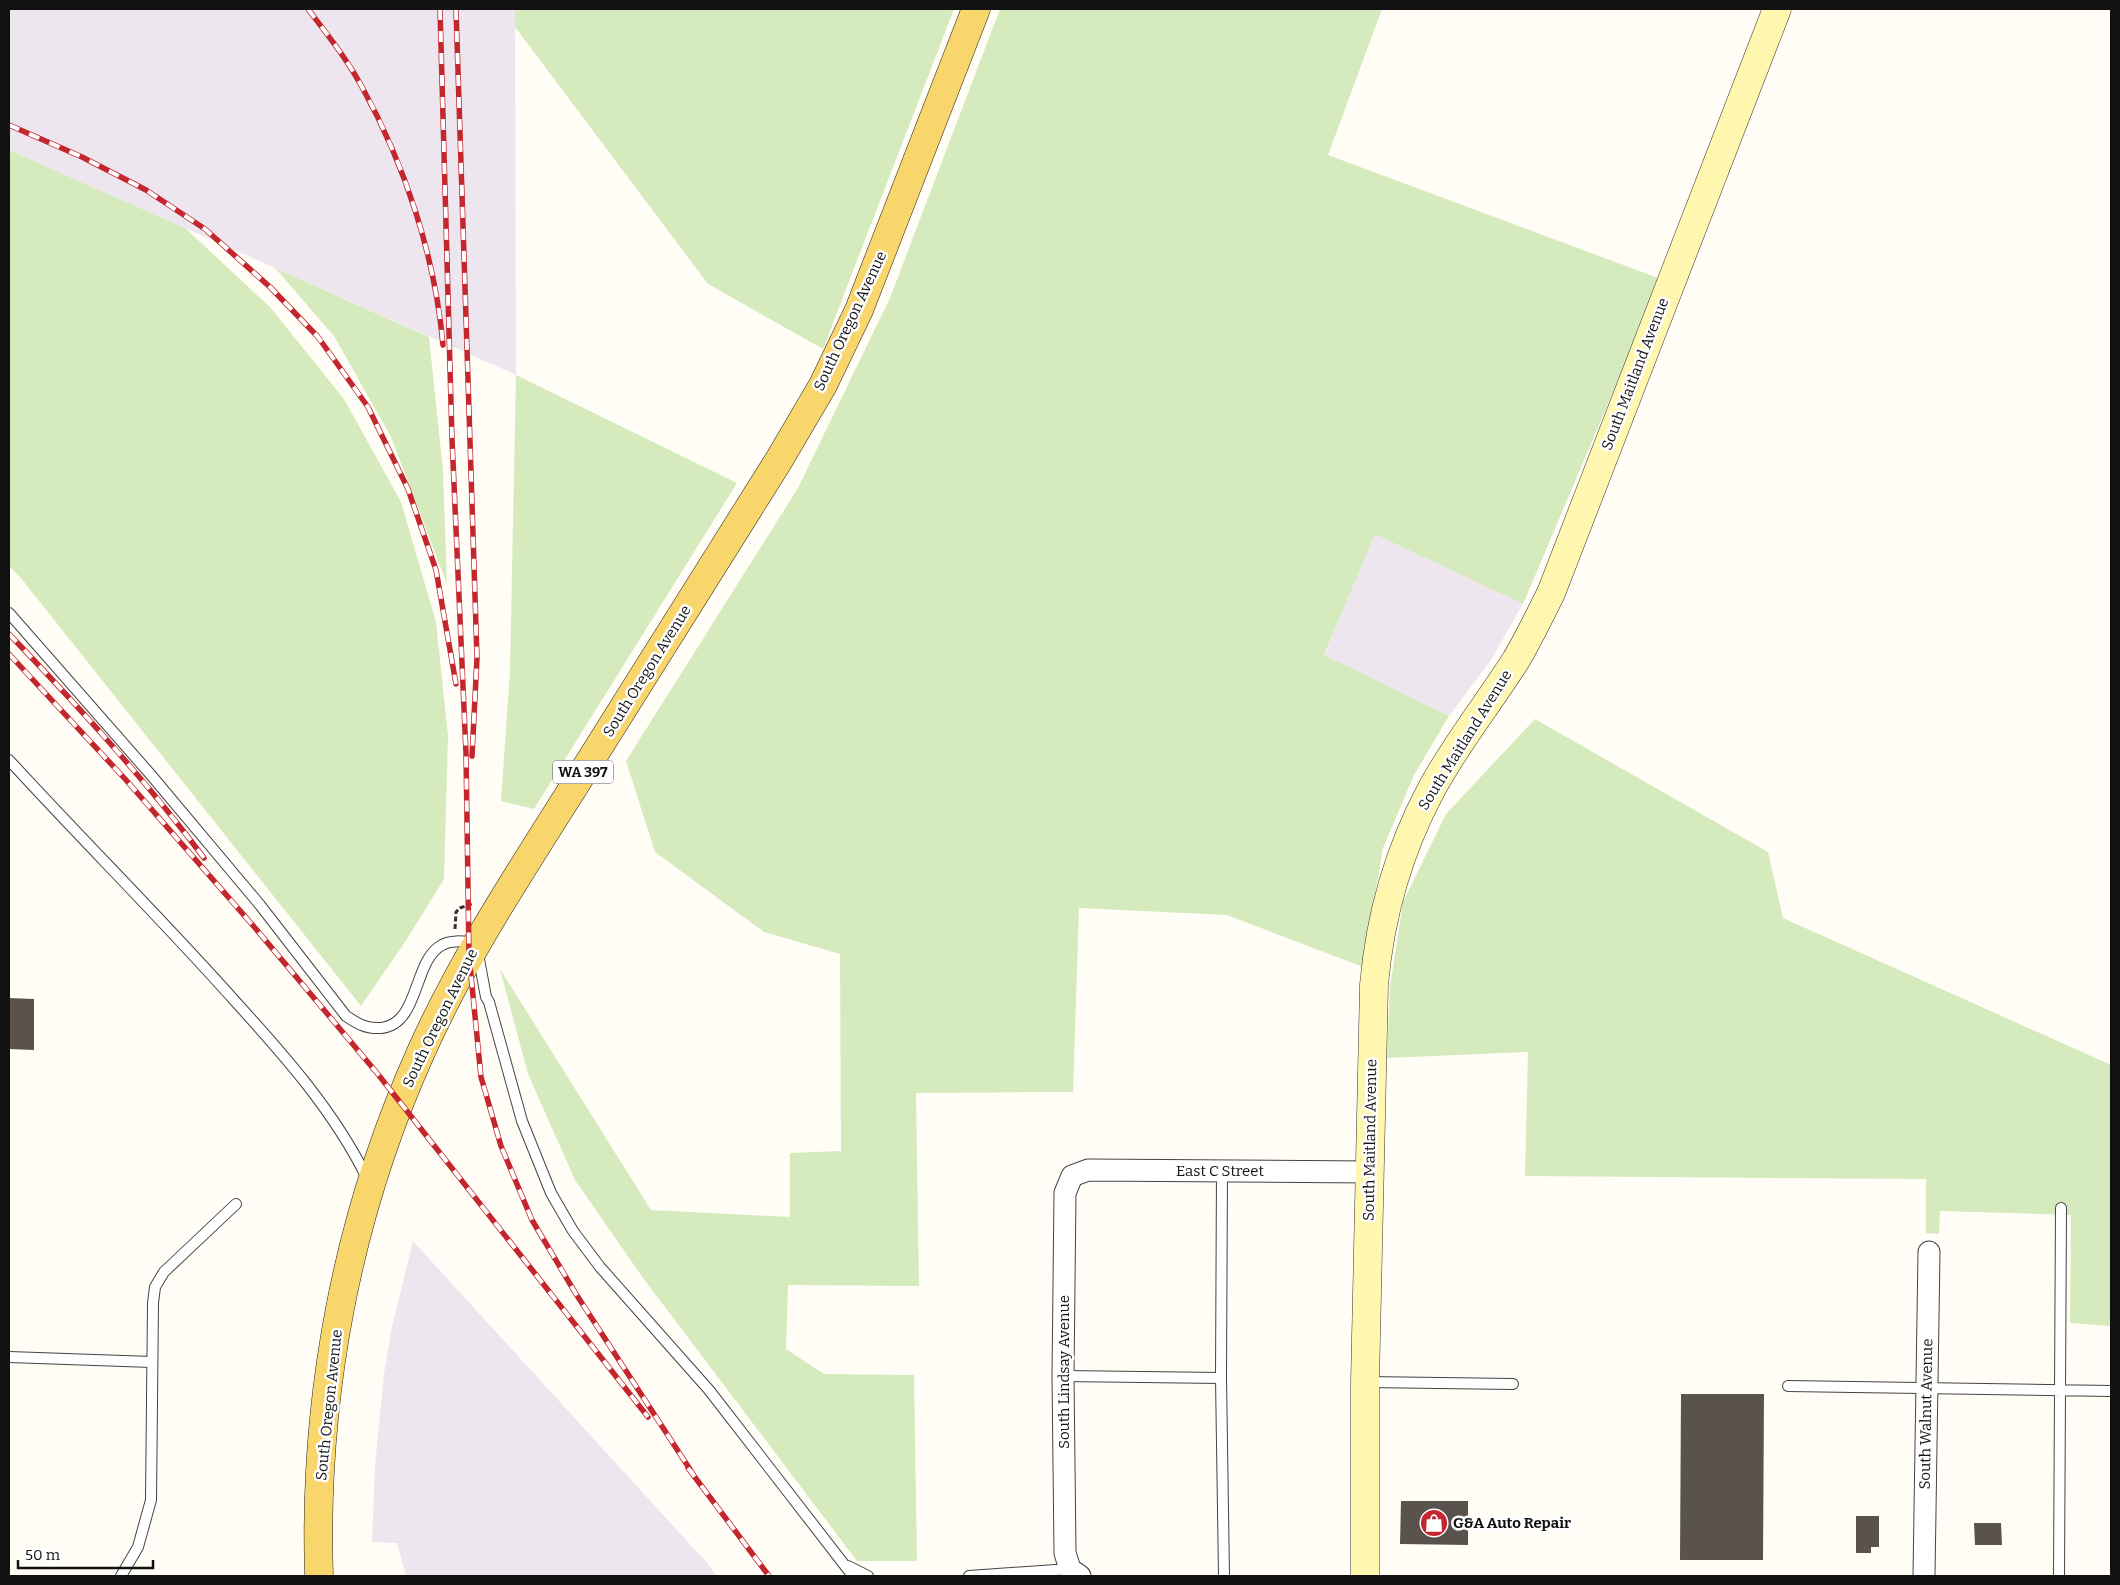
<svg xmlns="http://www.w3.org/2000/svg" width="2120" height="1585" viewBox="0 0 2120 1585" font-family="Bitter,serif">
	<rect width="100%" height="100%" fill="#fffdf5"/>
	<path fill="#eee6ef" d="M9,9H515L516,375L9,150Z
		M1375,533L1523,604L1491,660L1449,716L1324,656Z
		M413,1241L708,1564L716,1576H406L397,1543L372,1542L375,1465L384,1373L392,1327Z"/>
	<path fill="#d5ebbd" d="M515,9H954L823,349L708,284L515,27Z
		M1000,9H1382L1328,155L1661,279L1523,604L1375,534L1324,655L1449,716L1414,775L1383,848L1363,967L1227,915L1079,908L1073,1092L916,1093L919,1286L788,1285L786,1349L824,1374L914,1375L917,1561H857L643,1278L575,1180L528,1074L500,969L651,1210L790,1217V1153L841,1151L840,954L764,932L655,852L626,761L798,488L890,298Z
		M9,150L185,228L270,307L344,399L401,502L436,622L448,736L444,879L405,942L361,1006L20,577L9,566Z
		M275,268L429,337L443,471L447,584L391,437L334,336Z
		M516,375L737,483L534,809L501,801L510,671Z
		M1535,719L1768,852L1783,918L2111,1065V1326L2070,1323L2071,1215L1940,1211L1939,1234L1926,1233V1179L1525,1176L1528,1052L1387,1058L1390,987L1403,902L1446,814Z"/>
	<path fill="#5a524d" d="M9,998L34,999V1050L9,1049Z
		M1681,1394H1764L1763,1560H1680Z
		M1401,1501H1468V1545L1400,1544Z
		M1856,1516H1879V1547H1871V1553H1856Z
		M1974,1523H2001L2002,1545H1975Z"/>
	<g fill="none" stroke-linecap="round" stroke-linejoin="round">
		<defs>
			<path id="lane" d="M9,613L151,775L260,905L346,1016C358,1024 366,1029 381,1028C420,1024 413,960 442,945C452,939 466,942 476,943L486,997L489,1002L522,1121L551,1193L573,1231L600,1267L709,1390L853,1576
				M9,760C83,841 161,918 234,1000C284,1055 334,1111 367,1178
				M1222,1171L1221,1378L1224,1576
				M9,1357L152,1362
				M1063,1376L1221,1378
				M1366,1382L1513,1384
				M1788,1386L2111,1391
				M848,1566L868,1576
				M121,1576L138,1547L151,1500L153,1303L155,1287L164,1272L236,1204
				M969,1576L1070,1569
				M2059,1576L2061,1208"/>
			<path id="street" d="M1080,1576L1070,1569L1065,1553L1063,1376L1065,1193L1072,1176L1088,1170L1370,1172
				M1924,1576L1929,1252"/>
			<path id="secondary" d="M1365,1576V1382L1374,985C1380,917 1399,850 1431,790C1455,745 1488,704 1516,660C1529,638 1540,615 1551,593L1777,9"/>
			<path id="primary" d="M319,1576C313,1397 347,1216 421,1052C463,958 520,872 575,785C643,677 711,569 779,460L823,385L859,310L976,9"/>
		</defs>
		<use href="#lane" stroke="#444" stroke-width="12"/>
		<use href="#street" stroke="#444" stroke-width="23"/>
		<use href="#secondary" stroke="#333" stroke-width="29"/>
		<use href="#primary" stroke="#222" stroke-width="29"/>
		<path stroke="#333" stroke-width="3" stroke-dasharray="5 2.5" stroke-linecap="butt" d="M455,929L456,912L460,908L474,903"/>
		<use href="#lane" stroke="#fff" stroke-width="10"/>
		<use href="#street" stroke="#fff" stroke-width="21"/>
		<use href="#secondary" stroke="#fff6b0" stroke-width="28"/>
		<use href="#primary" stroke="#f9d66b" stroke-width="28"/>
		<defs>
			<path id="rail" d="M308,9C327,34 347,59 362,87C405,165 435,256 443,345
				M440,9L452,439L466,753L469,955L481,1077L501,1146L532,1220L576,1294L693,1474
				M456,9L477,658L472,756
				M9,125L82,157L146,190L205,229L270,287L318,337L368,407L408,489L436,570L456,684
				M9,634C77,705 145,779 204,858
				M9,654L126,780L256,929L377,1073L648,1417
				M688,1468L769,1576"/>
		</defs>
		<use href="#rail" stroke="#c4262e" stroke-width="5.5"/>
		<use href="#rail" stroke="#fff" stroke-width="4" stroke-dasharray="11" stroke-linecap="butt"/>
	</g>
	<defs>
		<symbol id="shop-disc" viewBox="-11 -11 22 22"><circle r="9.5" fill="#c4262e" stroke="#fff"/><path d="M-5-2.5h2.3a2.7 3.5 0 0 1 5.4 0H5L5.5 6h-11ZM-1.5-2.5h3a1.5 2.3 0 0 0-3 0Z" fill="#fff"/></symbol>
	</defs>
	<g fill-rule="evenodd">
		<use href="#shop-disc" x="1418" y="1507" width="32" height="32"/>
	</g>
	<g text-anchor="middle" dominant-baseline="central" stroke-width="5" stroke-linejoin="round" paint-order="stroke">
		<rect fill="#fff" stroke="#585858" stroke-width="1" x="553" y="760.5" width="60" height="23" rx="4"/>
		<g font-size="14" font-weight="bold" fill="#111">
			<text x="583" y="772">WA 397</text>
		</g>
		<g font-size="15" fill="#111" stroke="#fff">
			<text transform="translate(850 321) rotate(-65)">South Oregon Avenue</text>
			<text transform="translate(1635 374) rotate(-69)">South Maitland Avenue</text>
			<text transform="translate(647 671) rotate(-58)">South Oregon Avenue</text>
			<text transform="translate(1465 740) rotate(-58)">South Maitland Avenue</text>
			<text transform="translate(440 1018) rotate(-64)">South Oregon Avenue</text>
			<text transform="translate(1370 1140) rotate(-89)">South Maitland Avenue</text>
			<text x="1220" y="1171">East C Street</text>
			<text transform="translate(1064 1372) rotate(-90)">South Lindsay Avenue</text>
			<text transform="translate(329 1405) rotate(-84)">South Oregon Avenue</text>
			<text transform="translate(1926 1414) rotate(-89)">South Walnut Avenue</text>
		</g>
		<g font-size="15" font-weight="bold" fill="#111" stroke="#fff" text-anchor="start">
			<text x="1453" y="1523">G&amp;A Auto Repair</text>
		</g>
	</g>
	<rect width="2120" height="1585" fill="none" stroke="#111111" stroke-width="20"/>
	<path d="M18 1560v8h135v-8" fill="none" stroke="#111111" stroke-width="2.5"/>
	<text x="25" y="1560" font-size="15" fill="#111111" stroke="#ffffff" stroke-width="4" paint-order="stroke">50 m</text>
</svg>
